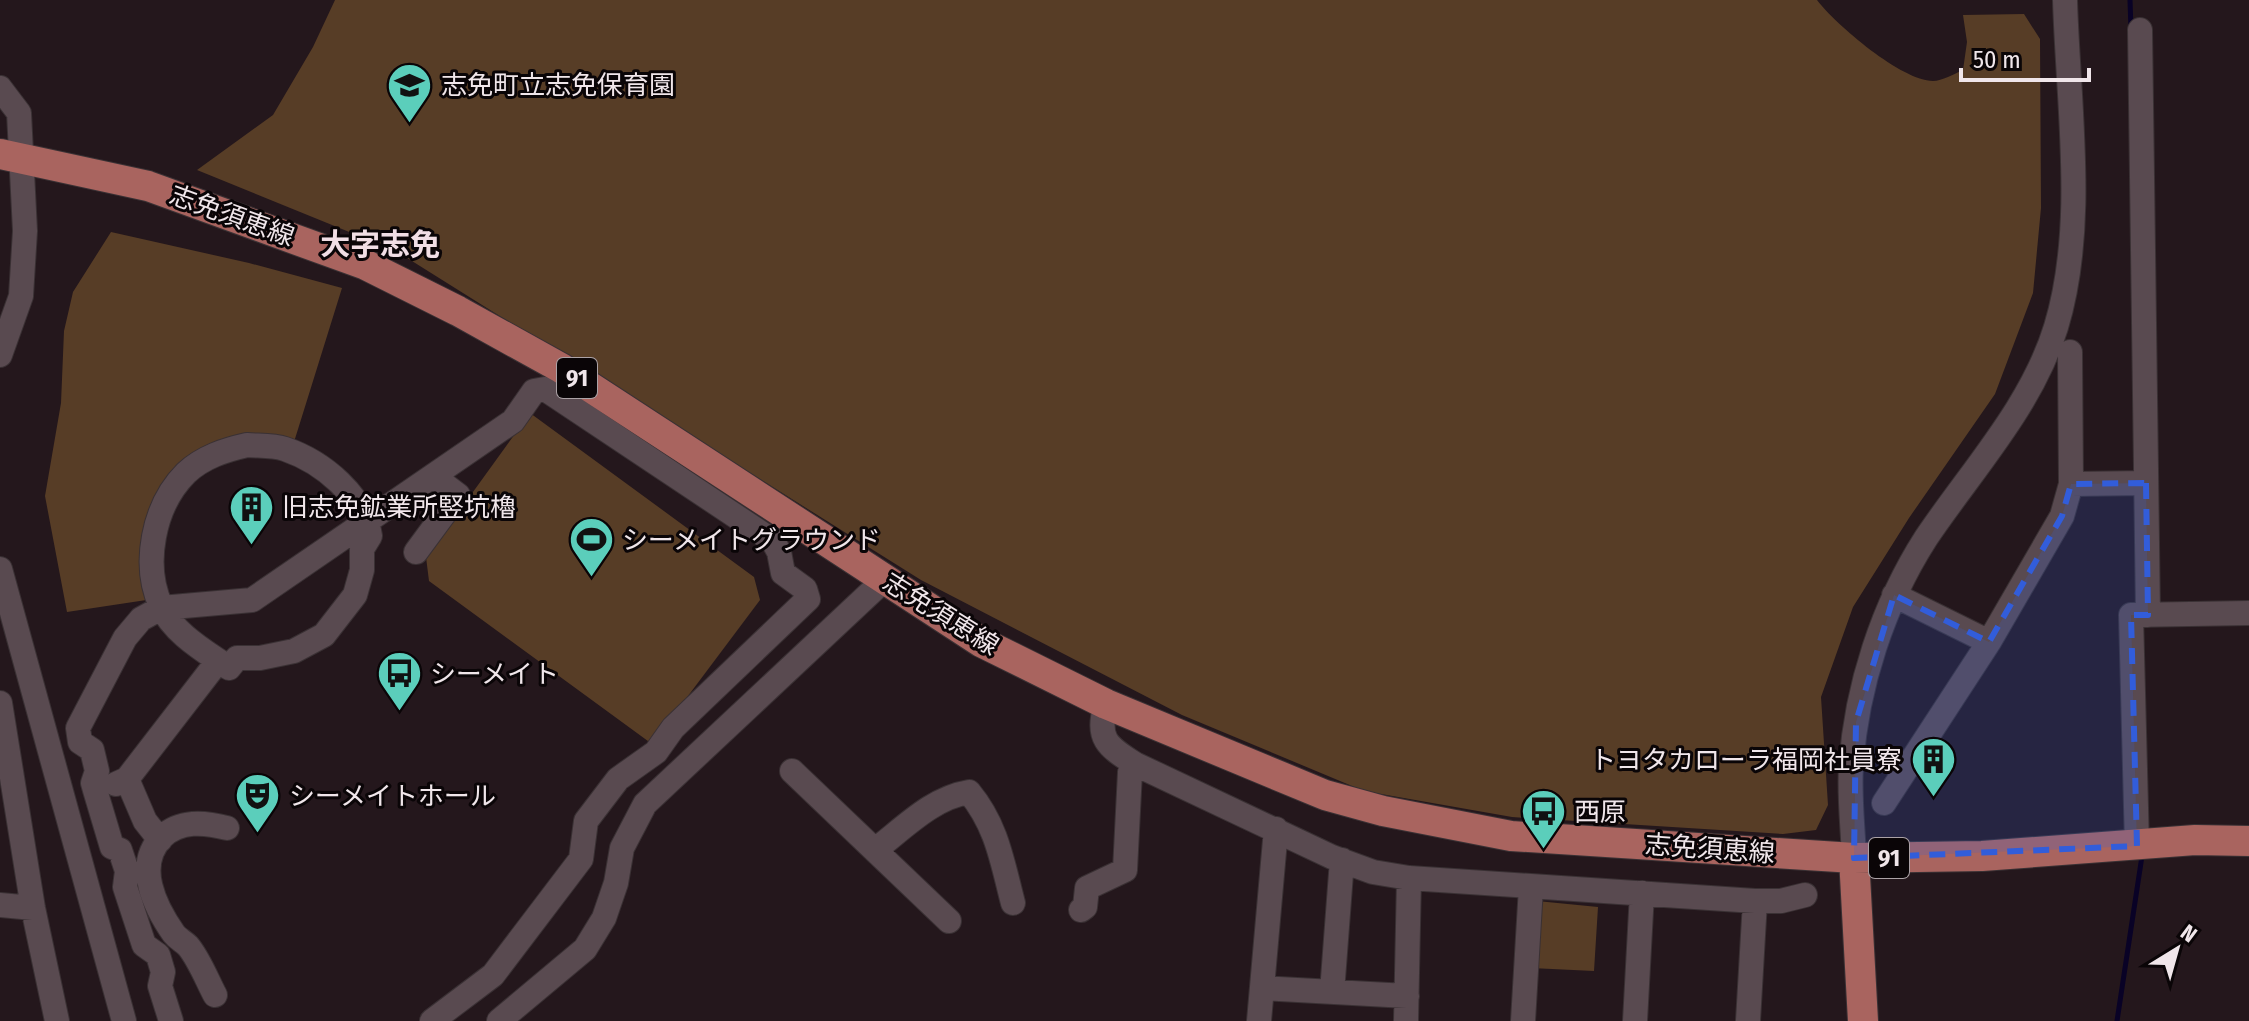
<svg xmlns="http://www.w3.org/2000/svg" width="2249" height="1021" viewBox="0 0 2249 1021" font-family="'Fira Sans Condensed','Noto Sans JP',sans-serif">
	<rect width="100%" height="100%" fill="#24171c"/>
	<path fill="#573d26" d="M335,0H1817C1836,25 1902,81 1933,81C1942,81 1954,74 1963,70L1967,42L1963,15L2024,14L2040,39L2041,208L2033,293L1995,394L1909,518L1853,607L1821,697L1828,805L1816,830L1783,834L1512,817L1364,791L1182,715L921,580L396,251L197,170L273,115L313,47Z
		M111,232L249,263L342,288L294,442L256,438L161,503L153,599L67,612L45,496L61,403L64,331L73,292Z
		M530,413L754,577L760,600L652,744L429,581L426,557Z
		M1537,901L1598,907L1594,971L1531,968Z"/>
	<g fill="none" stroke-linecap="round" stroke-linejoin="round">
		<path stroke="#090226" stroke-width="5" d="M2130,0L2131,30
			M2117,1021L2142,856"/>
		<defs>
			<path id="minor" d="M2140,30L2148,615
				M0,88L19,113L25,231L21,296L0,355
				M247,445C259,446 273,445 285,449C323,462 364,496 370,536L362,549V570L355,595L324,635L294,651L260,658H237L229,668C205,651 174,634 161,606C142,565 153,506 186,473C203,457 225,450 247,445Z
				M2071,484L2146,483
				M416,552L458,495L433,476
				M0,569L124,1021
				M1894,595L1989,642
				M0,703L33,908L57,1021
				M1106,704C1096,739 1107,746 1135,764L1332,857L1373,872L1409,878L1755,901H1781L1805,895
				M792,771L949,921
				M127,779L145,821L160,840
				M116,784L127,779L218,661
				M1884,803L1989,642L2062,516L2071,484L2070,352
				M2137,846L2131,615L2249,613
				M875,850C904,828 932,798 969,792C997,826 1002,861 1013,903
				M1854,858C1853,828 1849,797 1851,767C1856,688 1883,605 1926,538C1971,471 2032,406 2056,327C2087,225 2068,105 2065,0
				M0,905L33,908
				M1081,910L1085,907L1087,888L1125,870L1130,772L1135,764
				M1262,988L1407,996
				M1332,992L1342,860
				M215,995C207,980 199,959 188,946C183,941 178,939 174,934C155,907 134,865 162,837C180,820 204,822 227,828
				M171,1021L160,986L163,972L158,955L144,945L125,887L127,871L120,850L112,847L95,790L93,783L97,771L92,750L80,742L78,728L125,638L141,619L161,608L252,600L513,421L534,391L545,389L773,541L779,552L783,573L805,589L808,599L673,728L656,752L618,779L586,821L581,859L493,975L432,1021
				M499,1021L585,949L604,918L616,883L622,848L645,804L884,580
				M1259,1021L1276,829
				M1406,1021L1409,878
				M1523,1021L1531,887
				M1635,1021L1642,893
				M1748,1021L1755,901"/>
			<path id="major" d="M0,154L148,186L366,265L458,311L561,368L981,642L1106,704L1325,795L1383,811L1511,836L1854,858L1982,856L2195,840L2249,841
				M1854,858L1863,1021"/>
		</defs>
		<use href="#minor" stroke="#3a3134" stroke-width="26"/>
		<use href="#major" stroke="#3a3134" stroke-width="32"/>
		<use href="#minor" stroke="#594a50" stroke-width="24"/>
		<use href="#major" stroke="#a9645f" stroke-width="30"/>
	</g>
	<path fill="#325dda" fill-opacity="0.2" stroke="#325dda" stroke-width="6" stroke-dasharray="16 10" stroke-linejoin="round" d="M2146,483L2148,615H2131L2137,846L1854,858L1856,722L1894,595L1989,642L2062,516L2071,484Z"/>
	<defs>
		<symbol id="school-pin" viewBox="-11 -11 22 30"><path d="M0 17L-7.5 6A9.5 9.5 0 1 1 7.5 6Z" fill="#5bcebb" stroke="#0a0507"/><path d="M0-5L7-2L0 1L-7-2ZM-4 1L0 2.5L4 1V4Q0 6-4 4Z" fill="#111"/></symbol>
		<symbol id="building-pin" viewBox="-11 -11 22 30"><path d="M0 17L-7.5 6A9.5 9.5 0 1 1 7.5 6Z" fill="#5bcebb" stroke="#0a0507"/><path d="M-4-6H4V6H1V3H-1V6H-4ZM-2.5-4.3h1.7v1.8h-1.7ZM.8-4.3h1.7v1.8H.8ZM-2.5-1h1.7V.8h-1.7ZM.8-1h1.7V.8H.8Z" fill="#111"/></symbol>
		<symbol id="stadium-pin" viewBox="-11 -11 22 30"><path d="M0 17L-7.5 6A9.5 9.5 0 1 1 7.5 6Z" fill="#5bcebb" stroke="#0a0507"/><path d="M0-5a6.5 5 0 1 0 0 10a6.5 5 0 1 0 0-10ZM-3.5-1.8h7v3.6h-7Z" fill="#111"/></symbol>
		<symbol id="bus-pin" viewBox="-11 -11 22 30"><path d="M0 17L-7.5 6A9.5 9.5 0 1 1 7.5 6Z" fill="#5bcebb" stroke="#0a0507"/><path d="M-5-6H5V4H4V6H2V4H-2V6H-4V4H-5ZM-3.5-4V0h7V-4ZM-3.5 1.2v1.5H-2V1.2ZM2 1.2v1.5H3.5V1.2Z" fill="#111"/></symbol>
		<symbol id="theatre-pin" viewBox="-11 -11 22 30"><path d="M0 17L-7.5 6A9.5 9.5 0 1 1 7.5 6Z" fill="#5bcebb" stroke="#0a0507"/><path d="M-5-5.5Q0-4 5-5.5V0Q5 5 0 6Q-5 5-5 0ZM-3.3-2.5H-1v1.5H-3.3ZM1-2.5H3.3v1.5H1ZM-2.8 1Q0 5.5 2.8 1Z" fill="#111"/></symbol>
	</defs>
	<g fill-rule="evenodd">
		<use href="#school-pin" x="384" y="60" width="51" height="69"/>
		<use href="#building-pin" x="226" y="482" width="51" height="69"/>
		<use href="#stadium-pin" x="566" y="514" width="51" height="69"/>
		<use href="#bus-pin" x="374" y="648" width="51" height="69"/>
		<use href="#building-pin" x="1908" y="734" width="51" height="69"/>
		<use href="#theatre-pin" x="232" y="770" width="51" height="69"/>
		<use href="#bus-pin" x="1518" y="786" width="51" height="69"/>
	</g>
	<g text-anchor="middle" dominant-baseline="central" stroke-width="6" stroke-linejoin="round" paint-order="stroke">
		<g fill="#0a0507" stroke="#aba2a6" stroke-width="2">
			<rect x="557" y="358" width="40" height="40" rx="6"/>
			<rect x="1869" y="838" width="40" height="40" rx="6"/>
		</g>
		<g font-size="24" font-weight="bold" fill="#f0e6ea">
			<text x="577" y="378">91</text>
			<text x="1889" y="858">91</text>
		</g>
		<g font-size="26" fill="#f0e6ea" stroke="#0a0507" text-anchor="start">
			<text x="441" y="85">志免町立志免保育園</text>
			<text x="282" y="507">旧志免鉱業所竪坑櫓</text>
			<text x="622" y="540">シーメイトグラウンド</text>
			<text x="430" y="674">シーメイト</text>
			<text x="1902" y="760" text-anchor="end">トヨタカローラ福岡社員寮</text>
			<text x="289" y="796">シーメイトホール</text>
			<text x="1574" y="812">西原</text>
		</g>
		<g font-size="26" fill="#f0e6ea" stroke="#0a0507">
			<text transform="translate(232 216) rotate(20)">志免須恵線</text>
			<text transform="translate(941 614) rotate(32)">志免須恵線</text>
			<text transform="translate(1710 849) rotate(4)">志免須恵線</text>
		</g>
		<g font-size="30" font-weight="bold" fill="#f1dee5" stroke="#0a0507">
			<text x="380" y="245">大字志免</text>
		</g>
	</g>
	<g transform="translate(2177 949) rotate(37)" stroke="#0a0507" stroke-width="6" paint-order="stroke">
	<path d="M0-6L14 30L0 20L-14 30Z" fill="#f0e6ea"/>
	<text y="-12" font-size="22" font-weight="bold" text-anchor="middle" fill="#f0e6ea">N</text>
	</g>
	<path d="M1961 68v12h128v-12" fill="none" stroke="#f0e6ea" stroke-width="4"/>
	<text x="1973" y="68" font-size="24" fill="#f0e6ea" stroke="#0a0507" stroke-width="6" paint-order="stroke">50 m</text>
</svg>
